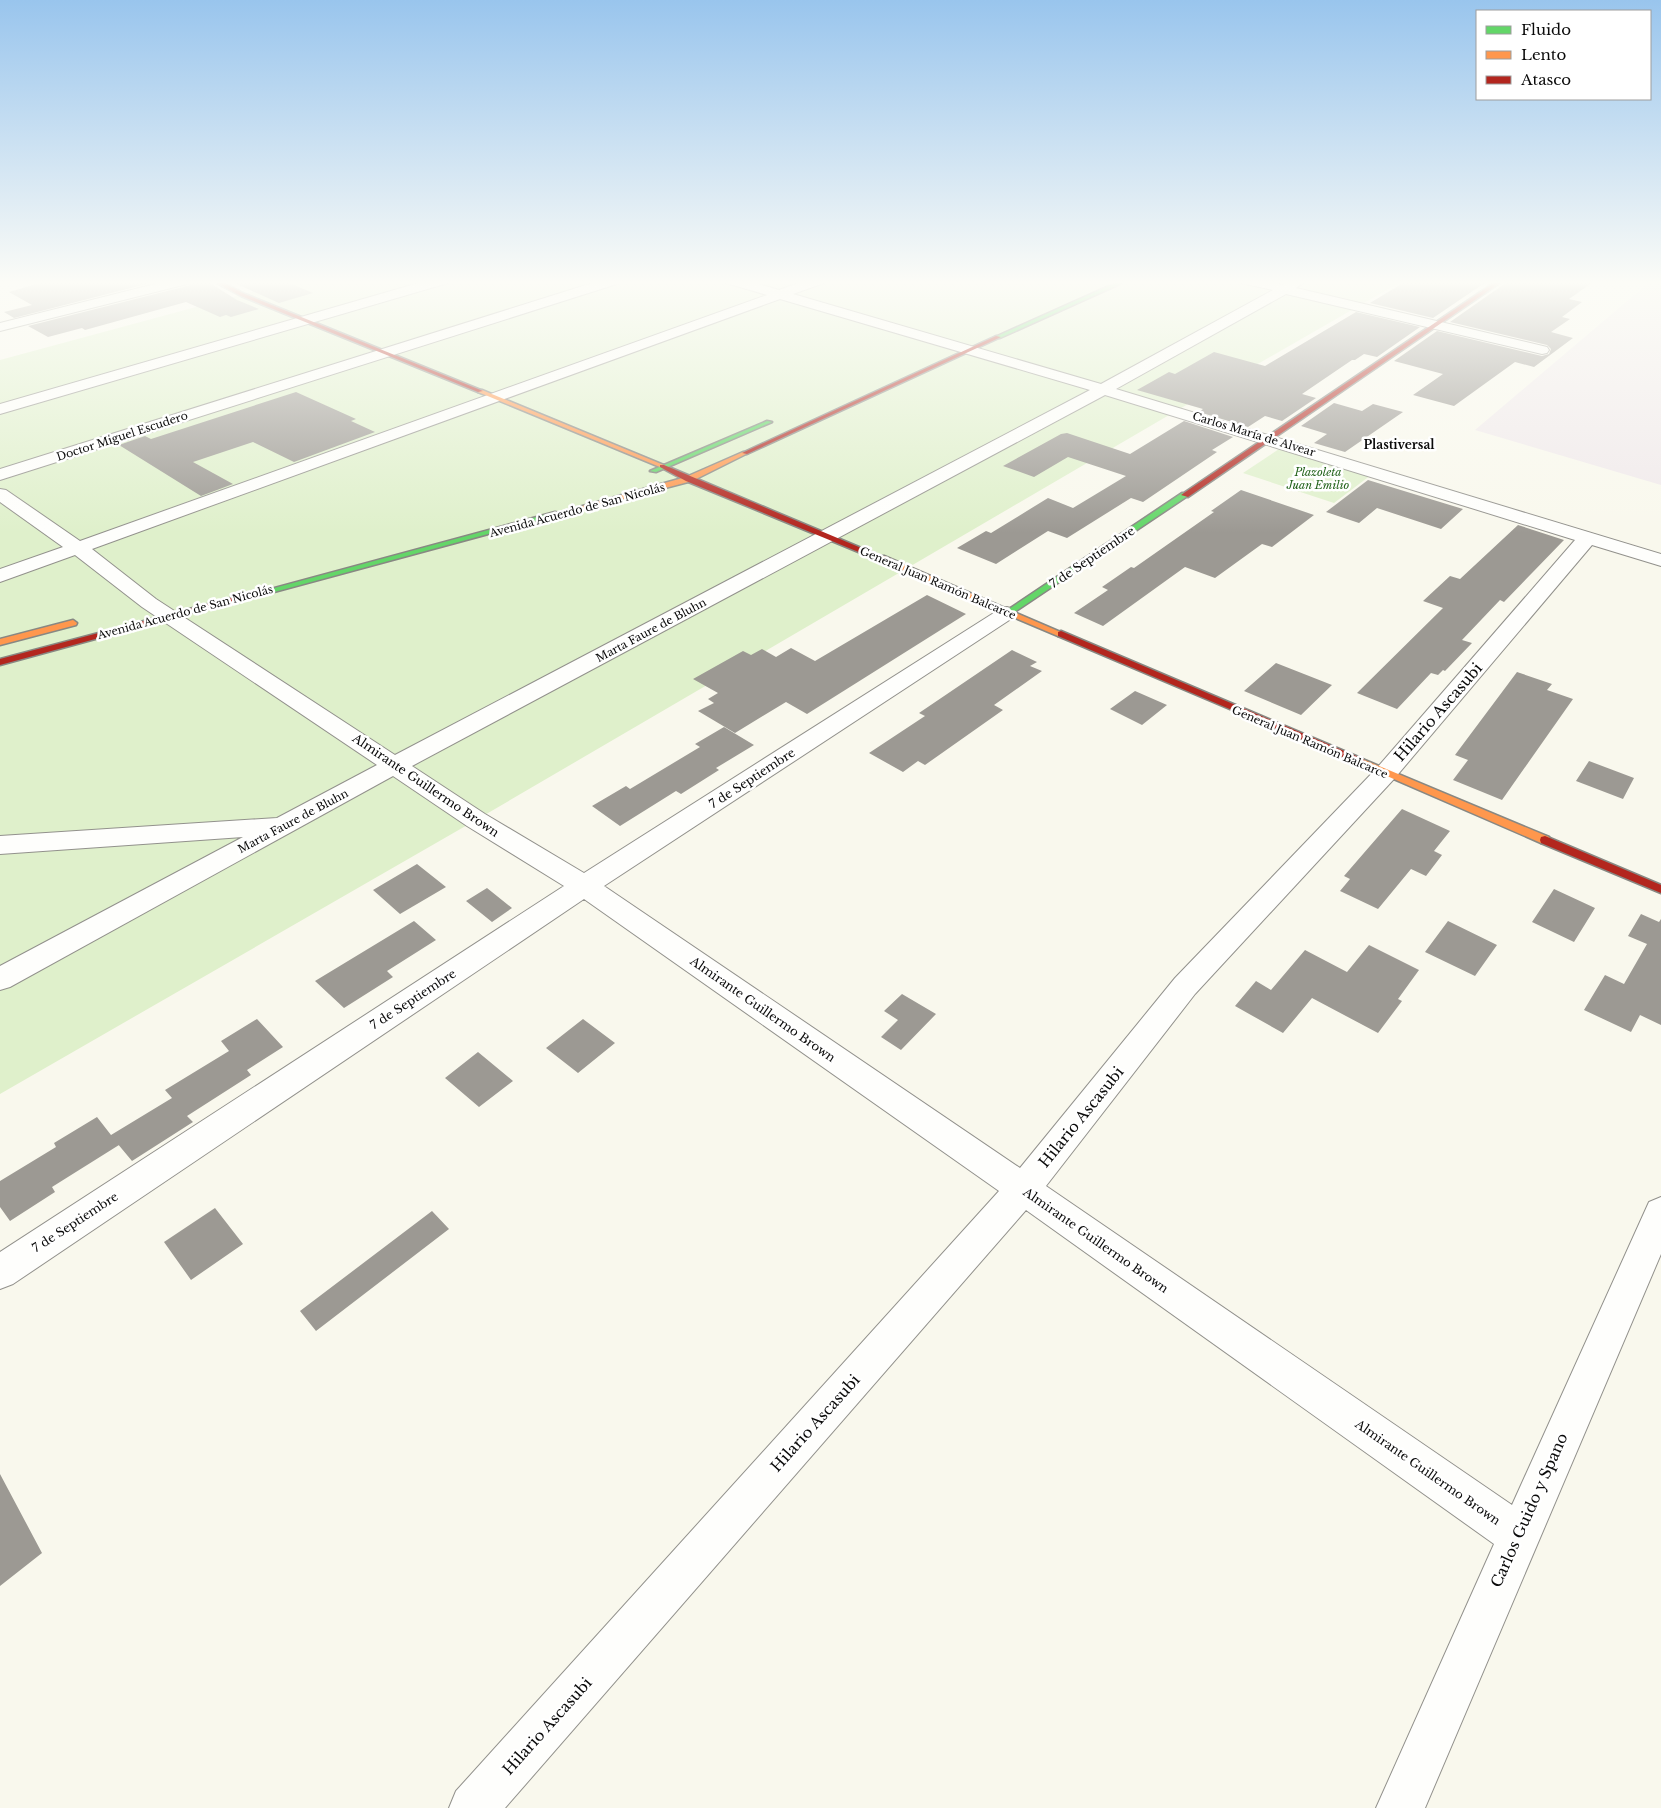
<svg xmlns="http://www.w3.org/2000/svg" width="1661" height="1808" viewBox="0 0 1661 1808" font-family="'Libre Baskerville',serif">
	<rect width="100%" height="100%" fill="#f9f8ed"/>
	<path fill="#f0e9eb" d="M1652,280H1661V485L1475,430Z"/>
	<path fill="#dff0cb" d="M296,280H1404L1176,411L476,820L0,1094V360Z
		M1282,447L1371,475L1334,503L1243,473Z"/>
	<path fill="#9c9993" d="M50,280H162L14,318L4,312L32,305L9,292Z
		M195,280H205L237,300L259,309L231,317L226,315L220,317L186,302L85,330L82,328L48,337L28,326L191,285Z
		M228,280H282L313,293L279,303Z
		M1408,280H1489L1433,318L1370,303Z
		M1510,280H1596L1569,299L1582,302L1562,317L1570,319L1551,332L1573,338L1534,367L1515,362L1454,406L1413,395L1443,374L1394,361L1437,331L1542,356L1549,354L1551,349L1547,345L1450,322Z
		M1356,312L1420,327L1377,357L1364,354L1355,360H1352L1302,394L1316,398L1282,421L1265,416L1248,427L1199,412L1203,409L1137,390L1169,372L1175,374L1214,352L1265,366Z
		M296,392L356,419L351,421L375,432L294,462L253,442L193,462L233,484L201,496L119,445L145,436L151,439Z
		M1334,403L1362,411L1373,404L1403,412L1345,452L1314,443L1327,434L1301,426Z
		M1184,421L1233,437L1212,450L1217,452L1143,502L1131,498L1067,538L1048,531L996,564L957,548L986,531L991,533L1048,498L1073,508L1126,476L1068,457L1034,477L1003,466L1061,434L1067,433L1130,454Z
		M1368,480L1463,509L1441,529L1377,508L1359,523L1326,512Z
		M1241,490L1314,515L1272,547L1262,544L1215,578L1185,567L1103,626L1074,613L1108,590L1102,587L1131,567L1134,568L1214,512L1211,511Z
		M1518,525L1564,540L1504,602L1500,600L1462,640L1472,643L1445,671L1443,670L1438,675L1431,673L1397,709L1357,693L1443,608L1423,601L1450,576L1460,579Z
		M927,595L966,614L807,714L786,702L735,733L698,711L714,703L708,699L718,693L693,679L743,651L751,655L762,649L776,657L791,648L815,661Z
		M1012,650L1037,662L1030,666L1042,671L994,705L1003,710L925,765L918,761L903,772L869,753L925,716L919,713Z
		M1276,663L1332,685L1301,715L1244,691Z
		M1517,672L1552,684L1547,690L1573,699L1502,800L1453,780L1468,760L1455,755Z
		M1135,691L1167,705L1142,725L1110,709Z
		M724,727L754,745L716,768L719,770L681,794L676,791L620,826L592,806L626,786L630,789L700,747L695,744Z
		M1589,761L1634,778L1623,799L1576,781Z
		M1402,809L1450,831L1434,851L1442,855L1426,876L1411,869L1378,909L1340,891L1350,879L1344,876Z
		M417,864L446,887L400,914L373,890Z
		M487,888L512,908L492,922L466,901Z
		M1554,889L1595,908L1574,942L1532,922Z
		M1641,914L1659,922L1661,919V1025L1640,1015L1631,1032L1584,1010L1605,975L1624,984L1647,944L1628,936Z
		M414,921L436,940L387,971L393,977L344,1008L315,981Z
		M1448,921L1497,945L1475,976L1425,952Z
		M1369,945L1419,970L1398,999L1402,1001L1378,1033L1312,998L1283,1033L1235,1006L1256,981L1271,990L1305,950L1347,972Z
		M902,994L936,1014L901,1050L881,1037L898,1020L884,1011Z
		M257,1019L283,1047L247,1070L251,1075L187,1116L193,1122L132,1161L117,1143L119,1145L52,1187L55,1192L10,1221L0,1207V1181L56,1147L54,1143L97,1117L111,1135L172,1098L165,1090L229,1051L221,1041Z
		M583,1019L615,1043L578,1073L546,1048Z
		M478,1052L513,1081L479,1107L445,1078Z
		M215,1208L243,1244L191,1280L164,1242Z
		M432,1211L449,1229L316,1331L300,1311Z
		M0,1474L42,1553L0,1586Z"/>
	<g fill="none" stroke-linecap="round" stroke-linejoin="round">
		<defs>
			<path id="street" d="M171,280H193L191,283L0,331V323Z
				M429,280H450L448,283L0,414V404Z
				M602,280H622L620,283L0,480V469Z
				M724,280H745L779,290L807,280H826L824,283L793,294L1101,384L1273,290L1241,283L1239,280H1262L1283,285L1291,280H1307L1296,288L1547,347L1549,350L1547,353L1542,354L1286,294L1116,389L1661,554V566L1592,545L1394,779L1195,994L1046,1186L1512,1505L1649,1202L1661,1197V1254L1425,1808H1376L1494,1544L1026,1210L505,1808H449L456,1791L999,1191L584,899L13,1284L0,1289V1252L564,886L467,826L393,776L10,987L0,990V966L243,837L0,854V836L277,818L377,765L142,607L75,555L0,582V569L63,547L0,502V489L6,490L80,541L767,295L726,283ZM780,299L1090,390L395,755L156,599L92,549ZM1105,395L1575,540L1376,769L1175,978L1020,1168L604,886L1014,617L1017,613L1014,609L1007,607L1000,609L584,873L485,814L412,766Z"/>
			<path id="fast" d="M1122,280H1129L1000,338L995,337Z
				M767,421L772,422L656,472L650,471Z
				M1182,493L1189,495L1010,615H1004L1003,613Z
				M555,512L562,514L237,602H234L230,600Z"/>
			<path id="slow" d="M478,390H482L666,466L660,467L478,392Z
				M743,452L748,453L692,481L558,516L554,514L686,477Z
				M878,556H884L1065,634L1064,636H1058L878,560Z
				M73,620L77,623L76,625L0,645V639Z
				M1360,758L1549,837L1550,840L1549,843H1541L1357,763L1355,761Z"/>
			<path id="jam" d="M211,280H218L245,294L483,391L478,392L241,296Z
				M1498,280H1504L1188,497L1181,495Z
				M996,336L1001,337L747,454L742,453Z
				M660,465H664L885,558L878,560L686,481L660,467Z
				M231,598H234L238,600L0,665V659Z
				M1061,631L1363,759L1365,761L1360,764L1357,763L1058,636V632Z
				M1545,836L1661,885V893L1541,843L1540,840L1541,837Z"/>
		</defs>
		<use href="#street" stroke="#92918c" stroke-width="2"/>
		<use href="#fast" stroke="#888883" stroke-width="3"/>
		<use href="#slow" stroke="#888883" stroke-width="3"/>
		<use href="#jam" stroke="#888883" stroke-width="3"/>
		<use href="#street" fill="#fefefc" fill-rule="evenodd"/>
		<use href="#fast" fill="#63d668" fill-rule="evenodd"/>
		<use href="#slow" fill="#ff974d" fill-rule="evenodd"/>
		<use href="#jam" fill="#b3261e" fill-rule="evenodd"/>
	</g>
	<linearGradient id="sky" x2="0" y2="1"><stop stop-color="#99c5ed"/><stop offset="0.53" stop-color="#fcfcf7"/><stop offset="1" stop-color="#fcfcf7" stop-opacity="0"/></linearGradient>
	<rect width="1661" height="533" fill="url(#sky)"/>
	<g text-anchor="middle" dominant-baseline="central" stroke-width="5" stroke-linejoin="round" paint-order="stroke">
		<g font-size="11" fill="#0a0a0a" stroke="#fff">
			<text transform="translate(1254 434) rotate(17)">Carlos María de Alvear</text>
			<text transform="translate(122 436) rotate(-18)">Doctor Miguel Escudero</text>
			<text transform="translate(577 510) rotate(-15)">Avenida Acuerdo de San Nicolás</text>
			<text transform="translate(938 583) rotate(23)">General Juan Ramón Balcarce</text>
			<text transform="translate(185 612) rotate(-15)">Avenida Acuerdo de San Nicolás</text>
			<text transform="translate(651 630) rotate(-28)">Marta Faure de Bluhn</text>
			<text transform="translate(1310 742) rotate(23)">General Juan Ramón Balcarce</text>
			<text transform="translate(293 821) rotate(-28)">Marta Faure de Bluhn</text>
		</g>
		<g font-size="11" font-style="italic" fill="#22621a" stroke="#fff">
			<text x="1318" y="472">Plazoleta<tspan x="1318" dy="13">Juan Emilio</tspan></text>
		</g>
		<g font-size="12" font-weight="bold" fill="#0a0a0a" stroke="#fff">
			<text x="1399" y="444">Plastiversal</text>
		</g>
		<g font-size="12" fill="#0a0a0a" stroke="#fff">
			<text transform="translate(1092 557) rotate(-34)">7 de Septiembre</text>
			<text transform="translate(752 778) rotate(-33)">7 de Septiembre</text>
			<text transform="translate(426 785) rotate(34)">Almirante Guillermo Brown</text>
			<text transform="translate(413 999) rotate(-33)">7 de Septiembre</text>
			<text transform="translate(763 1009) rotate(35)">Almirante Guillermo Brown</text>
			<text transform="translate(75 1222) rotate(-33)">7 de Septiembre</text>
			<text transform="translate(1096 1240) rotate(35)">Almirante Guillermo Brown</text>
			<text transform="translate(1428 1472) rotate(35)">Almirante Guillermo Brown</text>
		</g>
		<g font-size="15" fill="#0a0a0a" stroke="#fff">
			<text transform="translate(1438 712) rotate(-49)">Hilario Ascasubi</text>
			<text transform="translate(1081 1117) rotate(-51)">Hilario Ascasubi</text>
			<text transform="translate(815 1423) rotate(-48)">Hilario Ascasubi</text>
			<text transform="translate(1529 1510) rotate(-66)">Carlos Guido y Spano</text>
			<text transform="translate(547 1726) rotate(-48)">Hilario Ascasubi</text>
		</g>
	</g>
	<rect x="1476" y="10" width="175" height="90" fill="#ffffff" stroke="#9d9d9d"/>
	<rect x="1486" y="26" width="25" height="8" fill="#63d668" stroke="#9d9d9d"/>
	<text x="1521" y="35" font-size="15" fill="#0a0a0a">Fluido</text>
	<rect x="1486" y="51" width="25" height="8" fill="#ff974d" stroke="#9d9d9d"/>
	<text x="1521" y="60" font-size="15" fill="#0a0a0a">Lento</text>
	<rect x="1486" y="76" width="25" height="8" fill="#b3261e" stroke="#9d9d9d"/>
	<text x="1521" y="85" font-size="15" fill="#0a0a0a">Atasco</text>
</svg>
